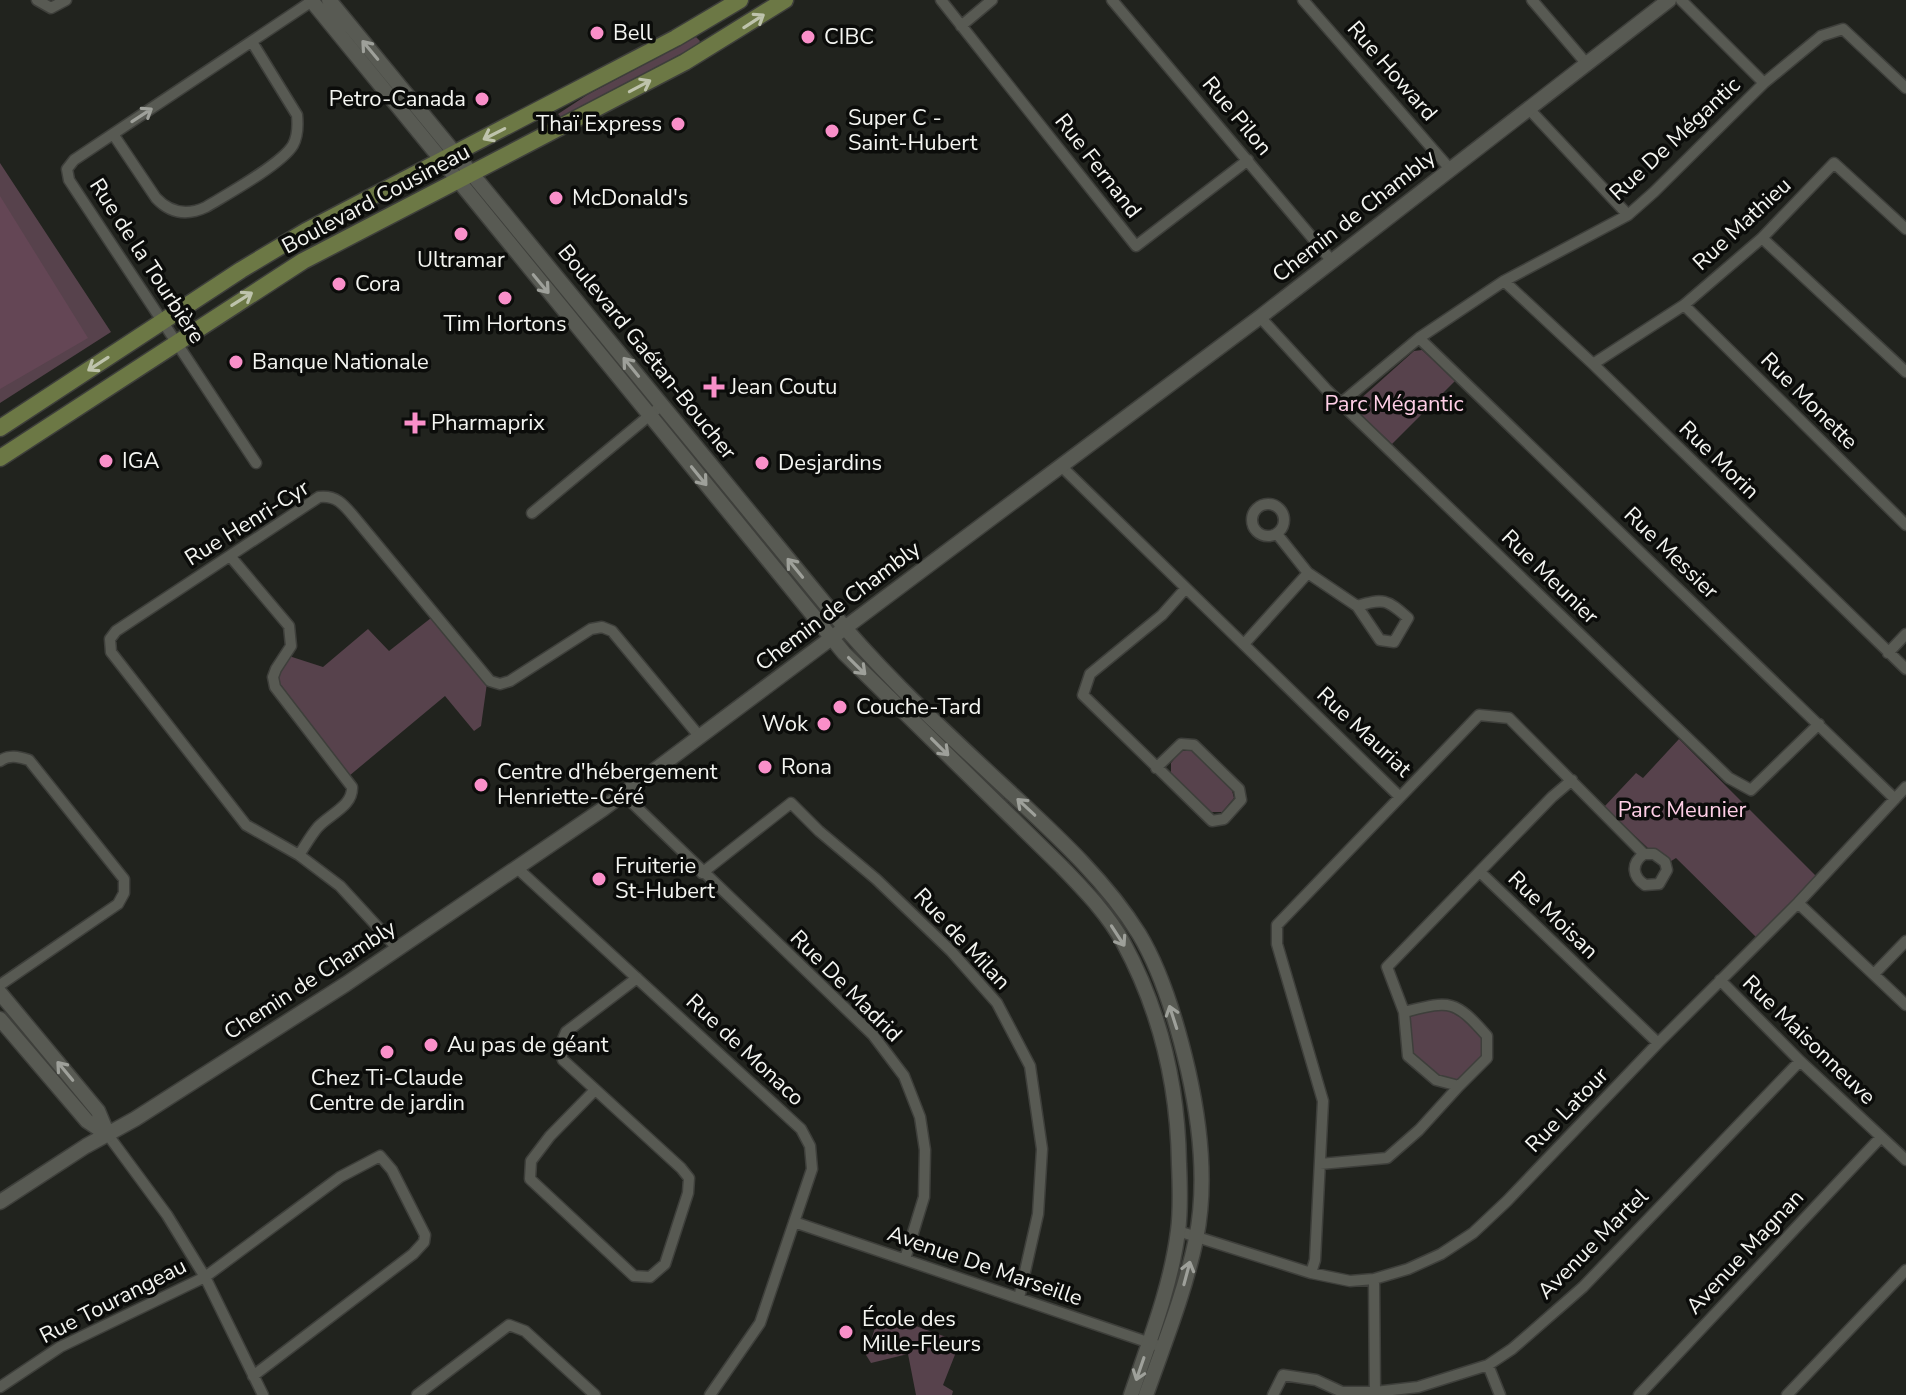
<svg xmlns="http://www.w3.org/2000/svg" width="1906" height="1395" viewBox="0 0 1906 1395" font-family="'Nunito Sans',sans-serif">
	<rect width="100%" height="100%" fill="#21231e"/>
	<path fill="#57424c" d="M696,37L700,41L698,45L578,108L561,117L558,114L587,95Z
		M0,163L111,332L0,403Z
		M1422,350L1455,381L1392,444L1356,410L1358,401L1414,351Z
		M431,618L487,683L481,726L474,731L445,696L349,776L275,677L289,656L323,667L368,629L389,651Z
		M1679,739L1816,876L1757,938L1676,858L1668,863L1649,849L1604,807L1636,773L1643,778Z
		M1181,751H1193L1231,787L1234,798L1222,812H1210L1171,776V763Z
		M1444,1002L1487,1036V1058L1459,1086L1436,1080L1408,1056L1404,1012Z
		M880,1313L960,1342L943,1385L953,1391L952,1395H916L908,1354L871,1363L866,1355Z"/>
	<path fill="#644655" d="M0,196L88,338L0,389Z"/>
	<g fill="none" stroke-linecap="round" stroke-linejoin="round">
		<defs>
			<path id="street" d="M37,0L51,8L66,0
				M941,0L1136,246L1248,160
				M1112,0L1331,260
				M1303,0L1450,169
				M1532,0L1586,63
				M1681,0L1764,83
				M961,26L992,0
				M1529,109L1628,215
				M113,134L156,198C170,213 187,216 206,207C226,195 282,164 293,145C298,136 298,125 297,115L252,42
				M1762,238L1906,372
				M1504,281L1593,364L1906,669
				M1684,305L1906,525
				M1260,317L1326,389L1729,778L1751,790L1819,724
				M1419,338L1895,799
				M1593,364L1684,305L1762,238L1834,163L1906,229
				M1341,403L1419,338L1504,281L1628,215L1654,192L1764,83L1821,36L1843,29L1906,88
				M256,463L69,180L67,169L74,160L312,1
				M1061,466L1399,796
				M1252 520a16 16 0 1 1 32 0a16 16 0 1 1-32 0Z
				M532,513L662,405
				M1277,534L1308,573L1357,606L1380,640L1394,642L1408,618C1387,599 1383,598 1357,606
				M230,556L289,626L291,646L276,669L273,677L275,687L352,787C353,806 330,814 318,827C311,835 305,846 299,855
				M1244,644L1308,573
				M1888,653L1906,634
				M0,761C9,754 19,757 29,760L124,879V893L118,904L0,985
				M1156,768L1181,744L1194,745L1239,789L1241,800L1224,819L1212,821L1083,695L1090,674L1162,615L1186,588
				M623,794L873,1035L904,1076L920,1117L925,1150L924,1197L905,1259
				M517,868L801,1129L810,1146L812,1169L760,1323L710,1395
				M1480,872L1658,1043
				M702,873L791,803L819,831L876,879L951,951L997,1003L1030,1066L1042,1149L1038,1214L1019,1298
				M1798,903L1906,1005
				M398,949L340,886L299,855L246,825L111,652L110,639L116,631L319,497C337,495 344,505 355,518L490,681L500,684L510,681L591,629L602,627L612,631L700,737
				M1874,974L1906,941
				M1720,980L1800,1061L1906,1160
				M1404,1012C1449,1001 1454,998 1487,1036V1058L1459,1086L1436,1080L1408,1056L1404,1012L1387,967L1552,797L1572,780
				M595,1090L550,1136L531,1161L530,1179L634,1276L650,1277L665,1264L688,1193L689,1178L681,1168L563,1060L559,1048L566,1032L637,978
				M108,1135L167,1215L205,1277L263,1395
				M1320,1164L1387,1158L1419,1130L1459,1086
				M794,1222L1156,1345
				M1178,1231L1311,1273L1350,1281L1374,1279L1408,1269L1441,1254L1473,1233L1507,1201L1658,1043L1798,903L1906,787
				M1311,1273L1315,1260L1323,1101L1277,944V925L1479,715L1509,718L1644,854H1654L1665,862L1667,870L1659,884L1645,885C1633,877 1630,864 1644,854
				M1374,1279L1375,1395
				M1488,1365L1500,1395
				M0,1387L60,1347L205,1277L340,1177L380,1156L392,1170L425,1235L424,1242L413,1254L253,1376
				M417,1395L509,1325L525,1331L595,1395
				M1273,1395L1283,1375L1316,1380L1342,1392H1375L1418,1387L1488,1365L1512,1349L1583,1287L1800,1061
				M1639,1395L1881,1137
				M1787,1395L1906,1270"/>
			<path id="secondary" d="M311,0L844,653L1062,867C1084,890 1108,914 1123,942C1161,1012 1178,1086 1179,1164C1180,1186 1181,1209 1178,1231C1171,1287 1149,1342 1131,1395
				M329,0L845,628C897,688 955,741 1013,795C1058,837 1106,881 1139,934C1162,972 1178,1027 1188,1070C1200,1123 1207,1185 1196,1239C1185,1292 1164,1344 1146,1395
				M0,993L98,1111L108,1135
				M0,1019L87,1121L108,1135
				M0,1202L86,1146L135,1119L346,984L603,809L1260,317L1669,0"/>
			<path id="primary" d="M0,428L241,270L306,231L676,38L740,0
				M0,458L303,261L685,62L785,0"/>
		</defs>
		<use href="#street" stroke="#3e3f3b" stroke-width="13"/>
		<use href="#secondary" stroke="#3e3f3b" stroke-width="17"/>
		<use href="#primary" stroke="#3e3f3b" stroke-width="19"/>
		<use href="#street" stroke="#585a53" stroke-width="10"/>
		<use href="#secondary" stroke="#585a53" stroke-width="14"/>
		<use href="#primary" stroke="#6c7845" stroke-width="16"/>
	</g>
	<defs><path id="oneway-shaft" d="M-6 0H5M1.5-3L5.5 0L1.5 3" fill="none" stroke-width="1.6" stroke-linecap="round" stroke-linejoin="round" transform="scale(2)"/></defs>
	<g stroke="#bec3ac">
		<use href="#oneway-shaft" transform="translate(754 21) rotate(-33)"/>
		<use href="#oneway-shaft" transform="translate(640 86) rotate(-28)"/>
		<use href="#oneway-shaft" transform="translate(494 134) rotate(153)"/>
		<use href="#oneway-shaft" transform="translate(242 299) rotate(-32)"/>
		<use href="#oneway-shaft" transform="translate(98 364) rotate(147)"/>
	</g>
	<g stroke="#9ea09a">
		<use href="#oneway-shaft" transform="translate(370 50) rotate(-130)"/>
		<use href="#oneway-shaft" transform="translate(142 115) rotate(-33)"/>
		<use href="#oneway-shaft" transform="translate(541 284) rotate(50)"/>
		<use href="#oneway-shaft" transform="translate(631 367) rotate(-129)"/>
		<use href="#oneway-shaft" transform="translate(699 476) rotate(51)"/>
		<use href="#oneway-shaft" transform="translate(795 568) rotate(-129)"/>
		<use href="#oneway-shaft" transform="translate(857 666) rotate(45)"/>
		<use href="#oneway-shaft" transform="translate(940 747) rotate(45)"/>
		<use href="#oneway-shaft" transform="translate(1026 807) rotate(-137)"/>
		<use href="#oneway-shaft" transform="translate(1118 936) rotate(57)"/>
		<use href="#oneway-shaft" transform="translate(1173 1017) rotate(-108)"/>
		<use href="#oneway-shaft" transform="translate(65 1071) rotate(-130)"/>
		<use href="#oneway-shaft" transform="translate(1187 1273) rotate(-75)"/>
		<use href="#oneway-shaft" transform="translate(1140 1369) rotate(109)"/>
	</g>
	<g fill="#f98fc9" stroke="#0b0c0a" stroke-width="3">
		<circle cx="597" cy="33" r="8"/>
		<circle cx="808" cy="37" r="8"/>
		<circle cx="482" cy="99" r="8"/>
		<circle cx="678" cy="124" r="8"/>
		<circle cx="832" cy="131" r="8"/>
		<circle cx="556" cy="198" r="8"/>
		<circle cx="461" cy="234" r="8"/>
		<circle cx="339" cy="284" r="8"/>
		<circle cx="505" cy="298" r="8"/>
		<circle cx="236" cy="362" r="8"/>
		<path d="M710 375h8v8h8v8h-8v8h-8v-8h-8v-8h8z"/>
		<path d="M411 411h8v8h8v8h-8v8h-8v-8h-8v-8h8z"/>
		<circle cx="106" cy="461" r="8"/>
		<circle cx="762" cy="463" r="8"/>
		<circle cx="840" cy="707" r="8"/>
		<circle cx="824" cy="724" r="8"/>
		<circle cx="765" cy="767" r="8"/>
		<circle cx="481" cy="785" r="8"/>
		<circle cx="599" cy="879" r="8"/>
		<circle cx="431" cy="1045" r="8"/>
		<circle cx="387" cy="1052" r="8"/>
		<circle cx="846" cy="1332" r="8"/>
	</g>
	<g text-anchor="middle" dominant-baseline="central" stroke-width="7" stroke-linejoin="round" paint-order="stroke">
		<g font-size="22" fill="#f4f5f1" stroke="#0b0c0a" text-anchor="start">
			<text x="613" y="33">Bell</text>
			<text x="824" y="37">CIBC</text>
			<text x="466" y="99" text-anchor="end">Petro-Canada</text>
			<text x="848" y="118">Super C -<tspan x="848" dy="25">Saint-Hubert</tspan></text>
			<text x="662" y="124" text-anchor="end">Thaï Express</text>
			<text x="572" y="198">McDonald's</text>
			<text x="461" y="260" text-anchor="middle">Ultramar</text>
			<text x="355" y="284">Cora</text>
			<text x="505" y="324" text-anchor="middle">Tim Hortons</text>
			<text x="252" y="362">Banque Nationale</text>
			<text x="730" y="387">Jean Coutu</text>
			<text x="431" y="423">Pharmaprix</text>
			<text x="122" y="461">IGA</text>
			<text x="778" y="463">Desjardins</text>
			<text x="856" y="707">Couche-Tard</text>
			<text x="808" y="724" text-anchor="end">Wok</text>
			<text x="781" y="767">Rona</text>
			<text x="497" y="772">Centre d'hébergement<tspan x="497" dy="25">Henriette-Céré</tspan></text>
			<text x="615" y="866">Fruiterie<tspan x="615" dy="25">St-Hubert</tspan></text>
			<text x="447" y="1045">Au pas de géant</text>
			<text x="387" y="1078" text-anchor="middle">Chez Ti-Claude<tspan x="387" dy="25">Centre de jardin</tspan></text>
			<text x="862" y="1319">École des<tspan x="862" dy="25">Mille-Fleurs</tspan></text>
		</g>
		<g font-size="22" fill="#f4f5f1" stroke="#0b0c0a">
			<text transform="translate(1392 71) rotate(49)">Rue Howard</text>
			<text transform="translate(1237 116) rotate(50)">Rue Pilon</text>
			<text transform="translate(1675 139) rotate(-43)">Rue De Mégantic</text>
			<text transform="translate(1098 166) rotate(52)">Rue Fernand</text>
			<text transform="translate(376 199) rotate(-28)">Boulevard Cousineau</text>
			<text transform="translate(1354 216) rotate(-38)">Chemin de Chambly</text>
			<text transform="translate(1742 224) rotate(-43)">Rue Mathieu</text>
			<text transform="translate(147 261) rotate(57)">Rue de la Tourbière</text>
			<text transform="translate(647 352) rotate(51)">Boulevard Gaétan-Boucher</text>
			<text transform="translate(1809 401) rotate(45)">Rue Monette</text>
			<text transform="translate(1719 460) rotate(44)">Rue Morin</text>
			<text transform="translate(247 523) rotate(-32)">Rue Henri-Cyr</text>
			<text transform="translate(1671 553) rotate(44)">Rue Messier</text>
			<text transform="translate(1550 577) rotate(44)">Rue Meunier</text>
			<text transform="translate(838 606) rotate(-37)">Chemin de Chambly</text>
			<text transform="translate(1364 732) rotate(43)">Rue Mauriat</text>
			<text transform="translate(1553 915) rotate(44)">Rue Moisan</text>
			<text transform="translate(962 939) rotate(47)">Rue de Milan</text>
			<text transform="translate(310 980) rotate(-33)">Chemin de Chambly</text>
			<text transform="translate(846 986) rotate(45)">Rue De Madrid</text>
			<text transform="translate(1809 1040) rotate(44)">Rue Maisonneuve</text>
			<text transform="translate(745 1050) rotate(43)">Rue de Monaco</text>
			<text transform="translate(1567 1110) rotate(-46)">Rue Latour</text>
			<text transform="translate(1593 1244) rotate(-45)">Avenue Martel</text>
			<text transform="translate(1745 1252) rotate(-47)">Avenue Magnan</text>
			<text transform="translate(985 1266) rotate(19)">Avenue De Marseille</text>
			<text transform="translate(113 1301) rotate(-27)">Rue Tourangeau</text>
		</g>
		<g font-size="22" fill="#ffcfe7" stroke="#0b0c0a">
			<text x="1394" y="404">Parc Mégantic</text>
			<text x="1682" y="810">Parc Meunier</text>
		</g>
	</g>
</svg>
